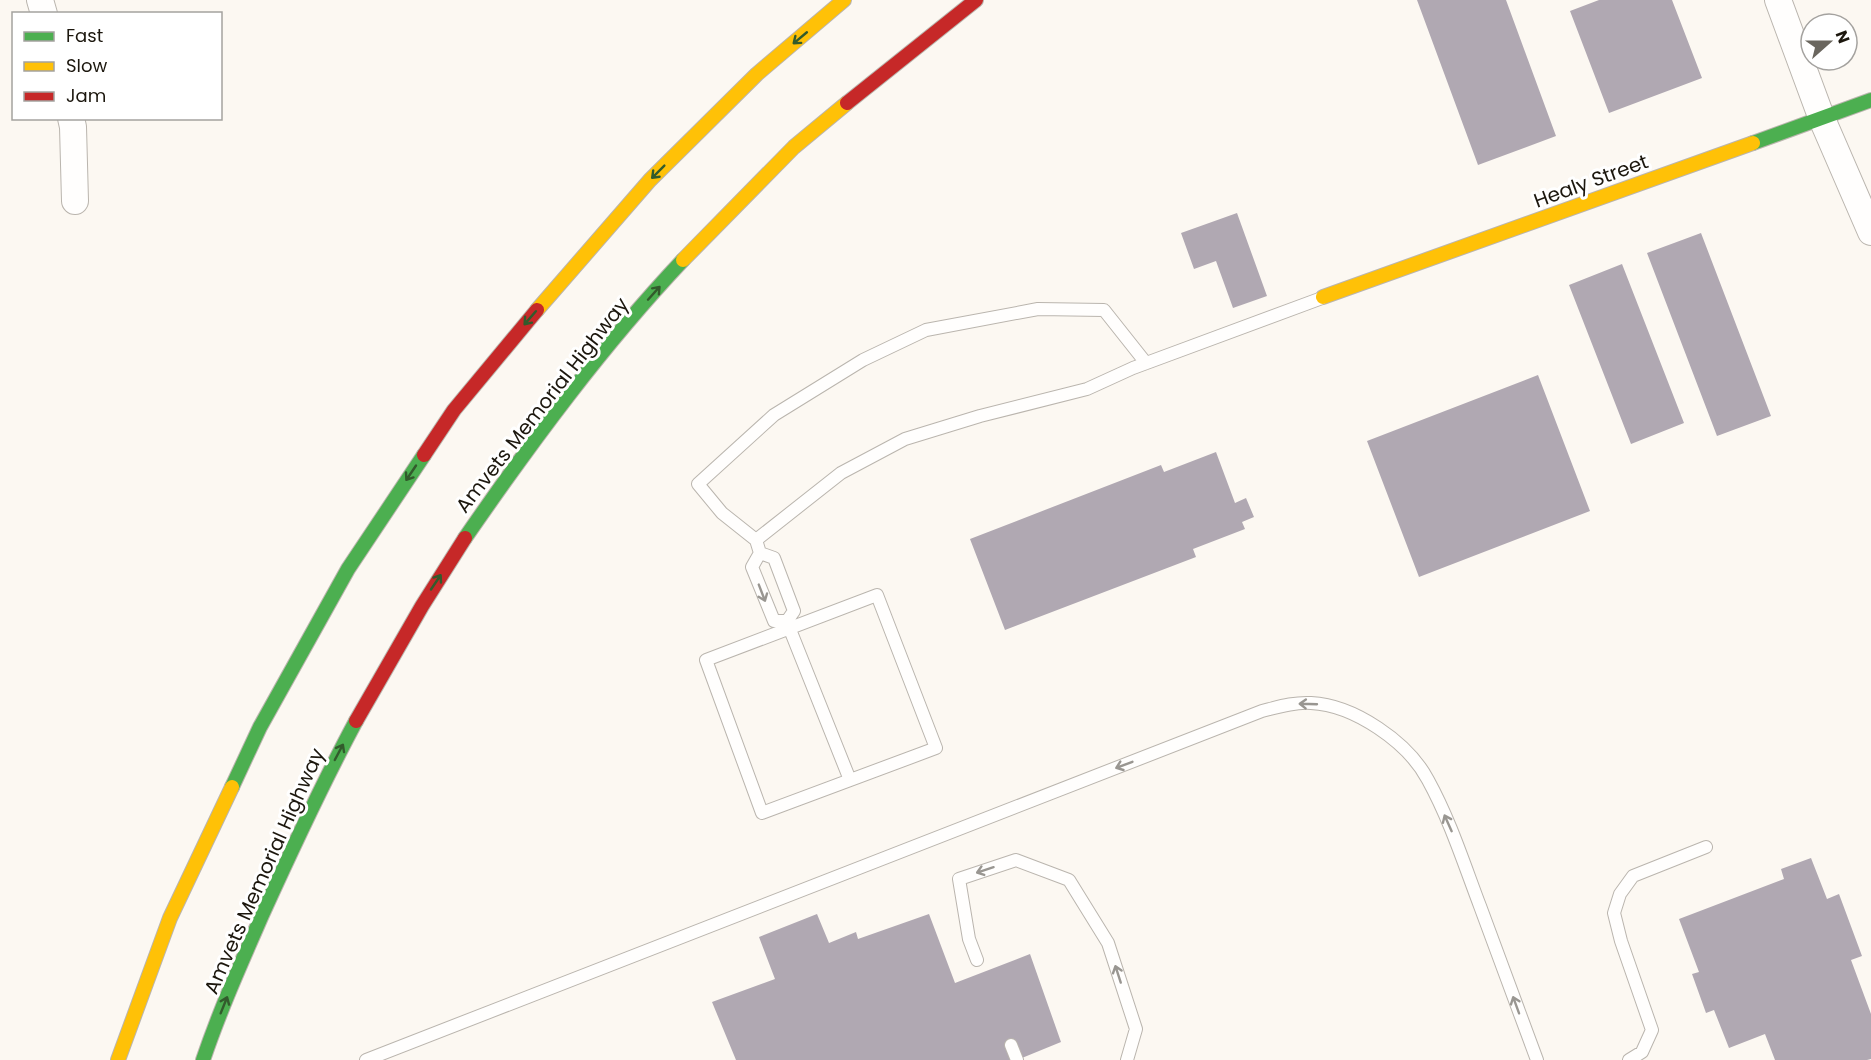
<svg xmlns="http://www.w3.org/2000/svg" width="1871" height="1060" viewBox="0 0 1871 1060" font-family="Poppins,sans-serif">
	<rect width="100%" height="100%" fill="#fcf8f2"/>
	<path fill="#b0a8b2" d="M1417,0H1506L1556,136L1478,165Z
		M1599,0H1672L1702,78L1609,113L1570,11Z
		M1237,213L1267,296L1233,308L1216,261L1194,269L1181,233Z
		M1701,233L1771,416L1717,436L1647,253Z
		M1622,264L1684,423L1631,444L1569,285Z
		M1538,375L1590,511L1419,577L1367,441Z
		M1216,452L1235,503L1246,498L1254,517L1242,522L1245,529L1193,549L1196,557L1005,630L970,539L1161,465L1164,472Z
		M1811,858L1827,899L1839,894L1862,956L1851,960L1871,1014V1059L1867,1060H1775L1765,1034L1729,1048L1714,1010L1706,1013L1692,974L1699,972L1679,919L1784,879L1781,869Z
		M817,914L829,943L856,932L858,939L929,914L955,983L1030,954L1061,1042L1017,1060H736L712,1002L775,979L759,937Z"/>
	<g fill="none" stroke-linecap="round" stroke-linejoin="round">
		<defs>
			<path id="lane" d="M1146,363L1104,310L1038,309L926,330L863,360L774,415L698,484L722,513L756,540L841,473L905,439L980,416L1087,389L1133,368L1322,298
				M756,540L760,553L752,567L774,621H787
				M760,553L774,558L794,611L787,621
				M877,595L936,748L762,813L706,660Z
				M787,622L850,780
				M977,960L969,939L959,879L1016,860L1069,880L1108,943L1136,1029L1127,1060
				M1011,1045L1017,1060
				M366,1060L1262,711C1278,707 1294,702 1311,703C1354,705 1408,742 1428,780C1450,820 1464,864 1480,906C1499,958 1518,1009 1537,1060
				M1629,1060L1642,1052L1652,1030L1621,941L1614,913L1620,894L1633,876L1706,847"/>
			<path id="street" d="M40,0L44,14
				M1778,0L1822,119L1871,232
				M71,118L73,127L75,201"/>
			<path id="fast" d="M1753,143L1871,100
				M465,538C532,441 602,346 683,260
				M232,787L260,727L348,569L424,455
				M203,1060C220,1010 241,963 262,915C292,849 322,784 356,721"/>
			<path id="slow" d="M683,260L794,147L847,103
				M1323,297L1753,143
				M537,310L650,180L757,74L844,0
				M118,1060L170,918L232,787"/>
			<path id="jam" d="M847,103L976,0
				M424,455L454,410L537,310
				M356,721L422,606L465,538"/>
		</defs>
		<use href="#lane" stroke="#bab5ae" stroke-width="14"/>
		<use href="#street" stroke="#bab5ae" stroke-width="28"/>
		<use href="#fast" stroke="#bab5ae" stroke-width="16"/>
		<use href="#slow" stroke="#bab5ae" stroke-width="16"/>
		<use href="#jam" stroke="#bab5ae" stroke-width="16"/>
		<use href="#lane" stroke="#fffefd" stroke-width="12"/>
		<use href="#street" stroke="#fffefd" stroke-width="26"/>
		<use href="#fast" stroke="#4caf50" stroke-width="14"/>
		<use href="#slow" stroke="#ffc107" stroke-width="14"/>
		<use href="#jam" stroke="#c62828" stroke-width="14"/>
	</g>
	<defs><path id="oneway-shaft" d="M-6 0H5M1.5-3L5.5 0L1.5 3" fill="none" stroke-width="1.6" stroke-linecap="round" stroke-linejoin="round" transform="scale(1.5)"/></defs>
	<g stroke="#325b2c">
		<use href="#oneway-shaft" transform="translate(800 38) rotate(140)"/>
		<use href="#oneway-shaft" transform="translate(658 172) rotate(135)"/>
		<use href="#oneway-shaft" transform="translate(654 293) rotate(-48)"/>
		<use href="#oneway-shaft" transform="translate(530 318) rotate(131)"/>
		<use href="#oneway-shaft" transform="translate(411 473) rotate(124)"/>
		<use href="#oneway-shaft" transform="translate(436 582) rotate(-56)"/>
		<use href="#oneway-shaft" transform="translate(339 752) rotate(-62)"/>
		<use href="#oneway-shaft" transform="translate(224 1005) rotate(-68)"/>
	</g>
	<g stroke="#999691">
		<use href="#oneway-shaft" transform="translate(762 593) rotate(69)"/>
		<use href="#oneway-shaft" transform="translate(1308 704) rotate(-178)"/>
		<use href="#oneway-shaft" transform="translate(1124 765) rotate(159)"/>
		<use href="#oneway-shaft" transform="translate(1448 823) rotate(-114)"/>
		<use href="#oneway-shaft" transform="translate(985 870) rotate(162)"/>
		<use href="#oneway-shaft" transform="translate(1118 974) rotate(-108)"/>
		<use href="#oneway-shaft" transform="translate(1516 1005) rotate(-110)"/>
	</g>
	<g text-anchor="middle" dominant-baseline="central" stroke-width="6" stroke-linejoin="round" paint-order="stroke">
		<g font-size="20" fill="#1c170e" stroke="#fff">
			<text transform="translate(1591 181) rotate(-20)">Healy Street</text>
			<text transform="translate(542 405) rotate(-52)">Amvets Memorial Highway</text>
			<text transform="translate(264 871) rotate(-66)">Amvets Memorial Highway</text>
		</g>
	</g>
	<rect x="12" y="12" width="210" height="108" fill="#ffffff" stroke="#a4a29f" stroke-width="1.5"/>
	<rect x="24" y="32" width="30" height="9" fill="#4caf50" stroke="#a4a29f" stroke-width="1.5"/>
	<text x="66" y="42" font-size="18" fill="#1c170e">Fast</text>
	<rect x="24" y="62" width="30" height="9" fill="#ffc107" stroke="#a4a29f" stroke-width="1.5"/>
	<text x="66" y="72" font-size="18" fill="#1c170e">Slow</text>
	<rect x="24" y="92" width="30" height="9" fill="#c62828" stroke="#a4a29f" stroke-width="1.5"/>
	<text x="66" y="102" font-size="18" fill="#1c170e">Jam</text>
	<g transform="translate(1829 42) rotate(69)"><circle r="28" fill="#ffffff" stroke="#a4a29f" stroke-width="1.5"/>
	<path d="M0-4.5L10 22L0 15L-10 22Z" fill="#6a665e"/>
	<text y="-9" font-size="16" font-weight="bold" text-anchor="middle" fill="#1c170e">N</text>
	</g>
</svg>
